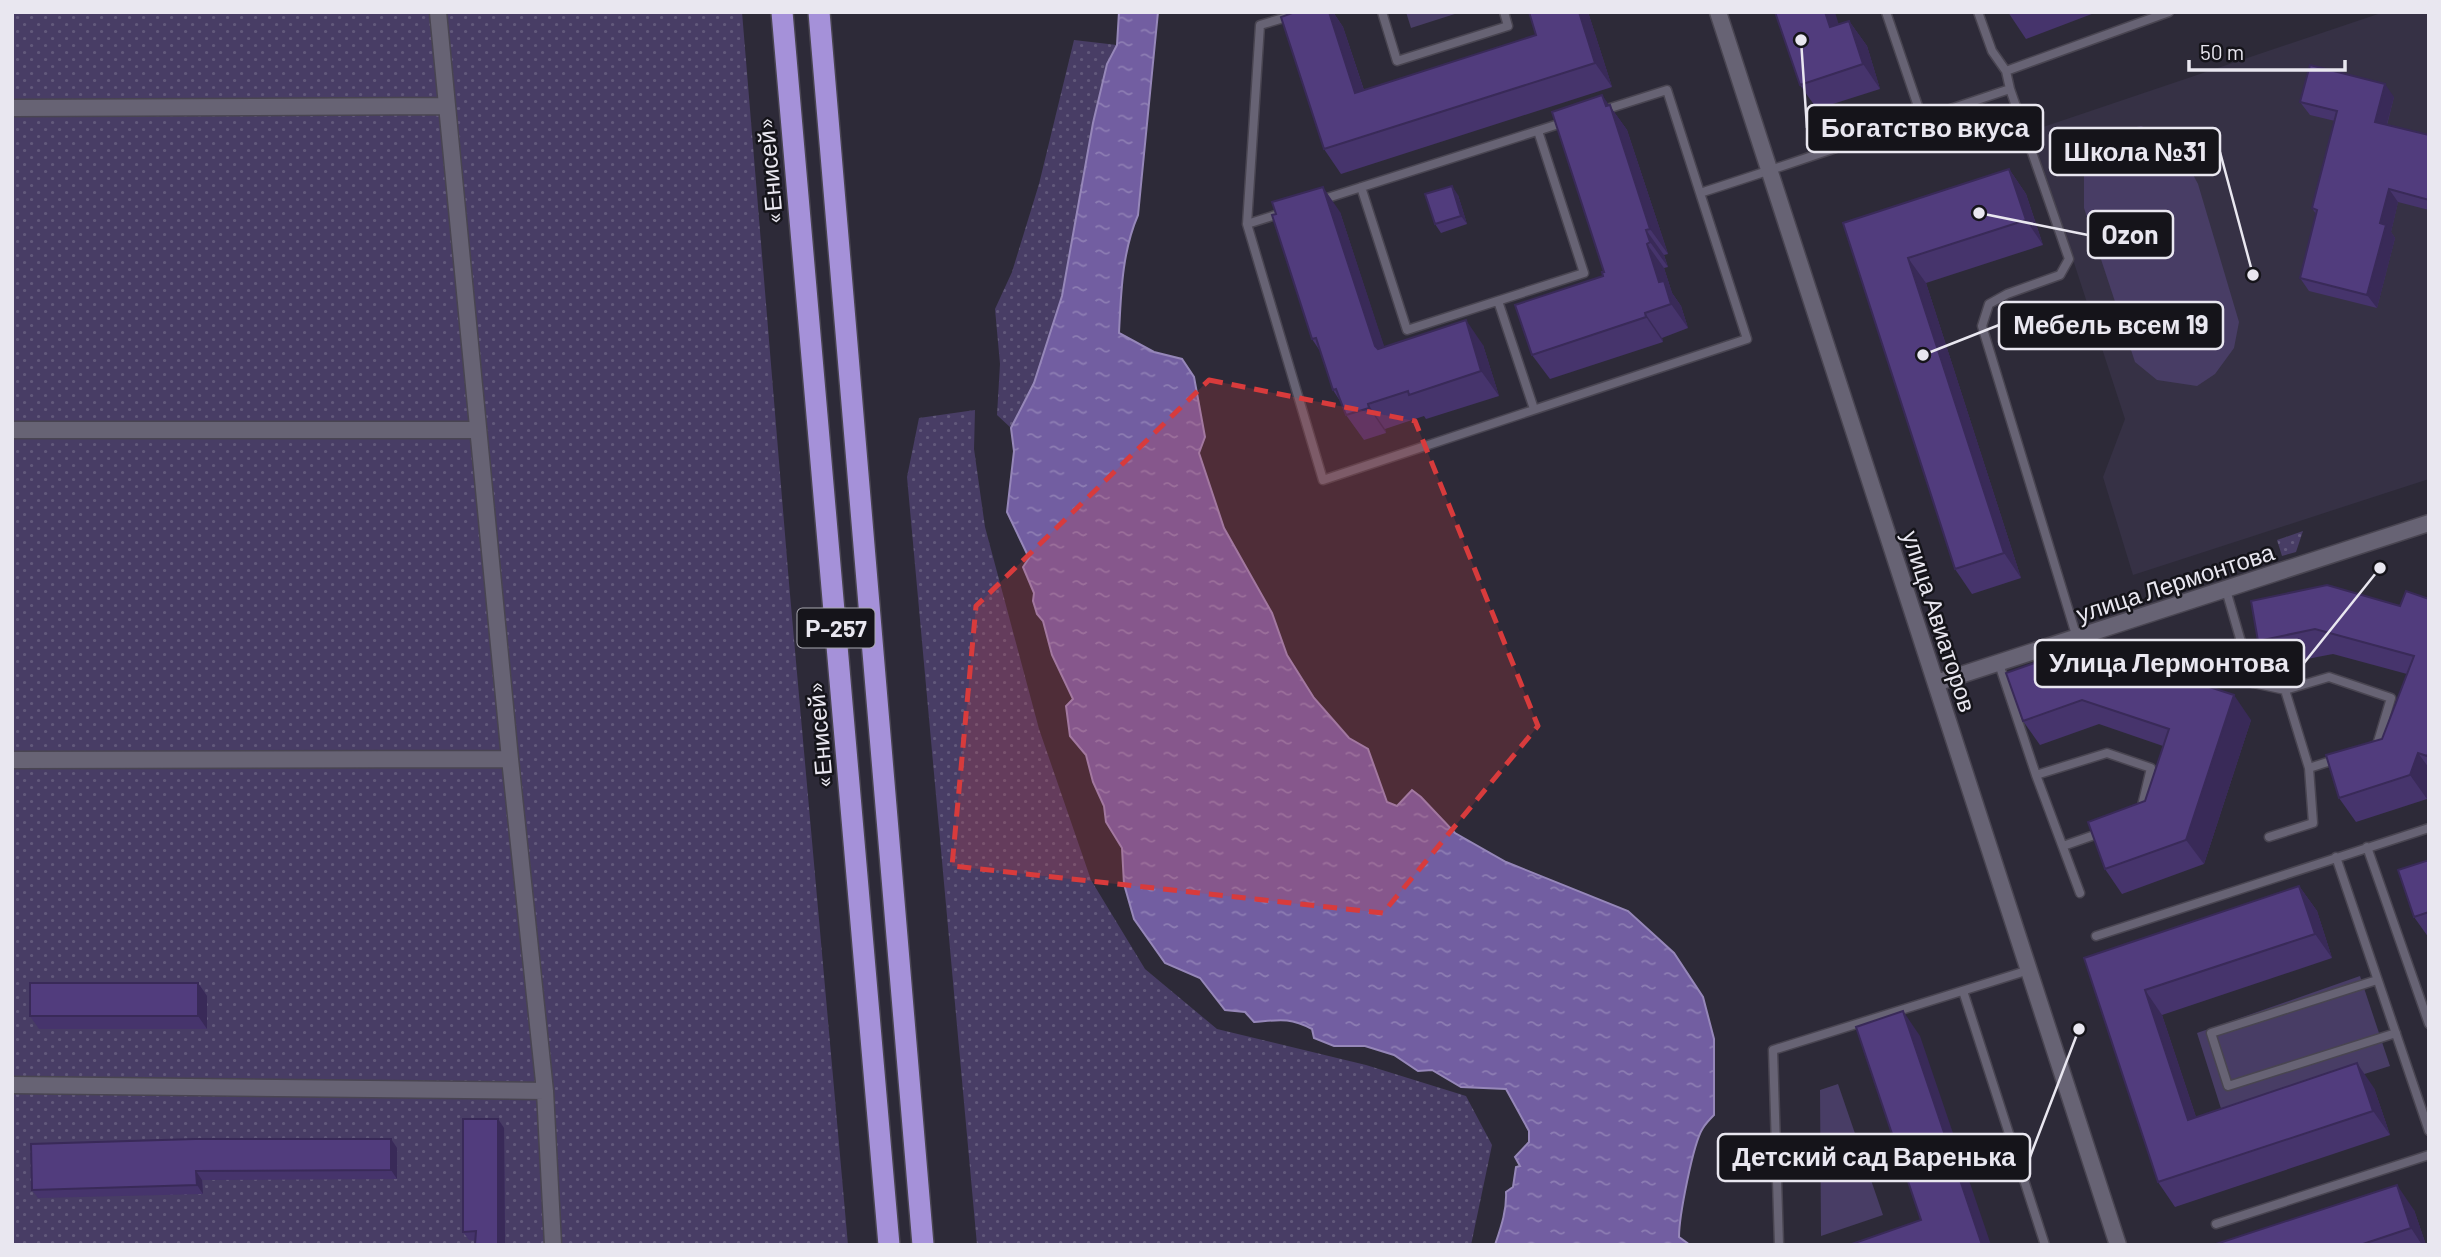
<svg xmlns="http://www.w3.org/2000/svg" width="2441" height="1257" viewBox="0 0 2441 1257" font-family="Barlow,sans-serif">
	<defs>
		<pattern id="grass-dots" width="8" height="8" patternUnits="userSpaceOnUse" patternTransform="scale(1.75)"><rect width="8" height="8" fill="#483d65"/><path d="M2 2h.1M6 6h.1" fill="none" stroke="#62597b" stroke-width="1.8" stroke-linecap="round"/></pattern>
		<pattern id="water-ripples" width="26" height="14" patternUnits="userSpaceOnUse" patternTransform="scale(1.75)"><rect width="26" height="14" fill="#725ea1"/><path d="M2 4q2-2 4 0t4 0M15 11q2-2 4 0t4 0" fill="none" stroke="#8d7db3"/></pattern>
	</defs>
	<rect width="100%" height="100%" fill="#2d2a38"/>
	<path fill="#363145" d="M2384,12H2429V479L2133,575L2103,477L2125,419L2031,131Z"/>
	<path fill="url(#grass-dots)" d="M12,12H742L789,583L848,1245H12Z
		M1074,40L1117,45L1107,64L1093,123L1062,296L1034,383L1011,428L997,415L1000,364L995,309L1012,272L1039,184Z
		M975,410L974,449L985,527L1039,729L1091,880L1145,969L1217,1029L1366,1065L1466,1096L1492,1145L1471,1245H977L907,477L919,418Z
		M2303,531L2296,552L2282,556L2277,540Z"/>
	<path fill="#483d65" d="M1406,12H1461L1411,28Z
		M2141,126L2168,137L2181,152L2198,184L2239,322L2234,348L2215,374L2197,386L2157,380L2135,362L2084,208V169L2092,146L2114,132Z
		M2360,976L2390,1066L2224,1118L2197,1033Z
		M1838,1084L1883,1215L1821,1236L1820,1090Z"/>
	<path fill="url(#water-ripples)" stroke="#9687b9" stroke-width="2" d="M1119,12H1158L1138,215C1122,252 1121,293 1119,333L1154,352L1182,359L1194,377L1205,437L1199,453L1224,528L1272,613L1287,655L1314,698L1349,738L1368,749L1387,802L1397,806L1412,790L1421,797L1455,833L1506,862L1628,911L1674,953L1703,997L1714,1039V1115C1710,1119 1706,1123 1703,1128C1693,1143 1679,1217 1679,1237L1690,1245H1495C1501,1227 1507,1210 1506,1192L1513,1187L1516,1167L1520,1166L1515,1157L1529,1142V1131L1506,1089L1461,1087L1432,1070L1418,1071L1394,1055L1365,1046H1334L1314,1038L1312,1029C1289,1017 1279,1020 1254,1022L1245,1012L1225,1010L1200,978L1165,963L1134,919L1124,884L1122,848L1106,822L1104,806L1093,782L1086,755L1070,736L1066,706L1073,699L1052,655L1043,621L1037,614L1033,601L1034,593L1023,567L1029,558L1007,512L1014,451L1011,428L1034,383L1062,296L1093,123L1107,64L1117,45Z"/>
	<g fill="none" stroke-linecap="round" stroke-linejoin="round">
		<defs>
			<path id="lane" d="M1304,12L1260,25L1247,224L1323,480L1747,339L1700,193
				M1382,12L1397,61L1508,26L1504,12
				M1886,12L1922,118
				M1978,12L1992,51L2006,71
				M2010,89L2069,259L2060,275L2007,294L1989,304L1982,326L2077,638
				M1604,110L1667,90L1700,193C1804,160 1907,123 2010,89L2006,71L2169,12
				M1361,187L1407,330L1584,273L1538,131
				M1321,200L1565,122
				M1247,224L1282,213
				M1498,301L1534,409
				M2226,590L2253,683L2285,690L2329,677L2391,698L2377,745L2373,746
				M2186,662L2253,683
				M1999,664L2036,775
				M2285,690L2309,768
				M2269,837L2313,823L2309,768L2337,759
				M2063,846L2103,832
				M2367,847L2429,1024
				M2336,857L2429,1131
				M2080,893L2036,775L2107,753L2151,768L2141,810
				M2096,936L2429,828
				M2377,980L2211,1033L2228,1086L2396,1033
				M1963,991L2045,1245
				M2216,1224L2429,1155
				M1779,1245L1773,1050L2029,970"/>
			<path id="street" d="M438,12L510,759L545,1091L553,1245
				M1718,12L2118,1245
				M12,108L446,106
				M12,430H478
				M1936,683L2429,523
				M12,760L510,759
				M12,1085L545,1091"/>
			<path id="highway" d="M782,12L889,1245
				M819,12L923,1245"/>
		</defs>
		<use href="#lane" stroke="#494551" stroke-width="11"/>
		<use href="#street" stroke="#494551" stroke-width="19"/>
		<use href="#highway" stroke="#494551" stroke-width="24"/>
		<use href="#lane" stroke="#676374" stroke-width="8"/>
		<use href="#street" stroke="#676374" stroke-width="16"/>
		<use href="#highway" stroke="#a591d9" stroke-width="21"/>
	</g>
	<path fill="#46346c" d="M1295,12H1333L1343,27L1364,90L1536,35L1529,12H1588L1612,87L1341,174L1324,149Z
		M2008,12H2097L2026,39Z
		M1849,21L1867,46L1880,89L1817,109L1800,85L1838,24Z
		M2394,97L2387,125L2429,135V210L2398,202L2391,232L2395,238L2377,308L2309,291L2300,278L2316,214L2312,208L2335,121L2310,115L2300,102Z
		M1609,105L1627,130L1668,254L1664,255L1668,267L1664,268L1672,293L1681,306L1688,328L1662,338L1663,342L1550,379L1532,355L1603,276L1604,272Z
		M2009,169L2026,194L2043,245L1926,283L2021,578L1972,594L1955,569L1843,223Z
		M1458,195L1467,224L1441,233L1435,224Z
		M1340,212L1384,347L1483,345L1499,396L1426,419L1424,416L1385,429L1386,433L1364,440L1346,415L1342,404L1333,390L1320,351L1312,339Z
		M2429,599V796L2427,799L2356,822L2339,798L2382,739L2407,674L2333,654L2276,665L2258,641Z
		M2006,673L2251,720L2204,864L2122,894L2105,869L2145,801L2163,746L2099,724L2040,745L2023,721Z
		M2429,860V938L2414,917Z
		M2299,886L2317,911L2332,958L2162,1015L2196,1117L2374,1088L2390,1135L2175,1207L2158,1182L2084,958Z
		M198,983L207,996V1029H39L30,1016Z
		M498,1119L504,1128L505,1245H475V1240H469L463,1232Z
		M391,1139L397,1148V1179L202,1180L203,1194L38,1198L32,1190Z
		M2414,1210L2426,1245H2213Z"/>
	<path fill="#392a58" d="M1329,12H1333L1343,27L1373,118L1355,93Z
		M1579,12H1588L1612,87L1595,63Z
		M1825,12H1835L1847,52L1830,27Z
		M1849,21L1867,46L1880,89L1863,64Z
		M2385,84L2394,97L2384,135L2375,122Z
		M1602,95L1627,130L1668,254L1650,229Z
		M2009,169L2026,194L2043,245L2026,220Z
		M1452,186L1458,195L1467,224L1461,216Z
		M1323,187L1340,212L1392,370L1375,346Z
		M2389,189L2398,202L2391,232L2395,238L2377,308L2367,295L2380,223Z
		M1646,230L1664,255L1668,267L1650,242Z
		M1647,244L1664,268L1672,293L1681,306L1688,328L1671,304L1659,282Z
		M1908,258L1926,283L2021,578L2004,553Z
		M1645,313L1662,338L1663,342L1646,317Z
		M1466,320L1483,345L1499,396L1481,371Z
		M1368,404L1385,429L1386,433L1369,408Z
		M2234,695L2251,720L2204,864L2186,840Z
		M2418,753L2429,768V796L2427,799L2410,775Z
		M2299,886L2317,911L2332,958L2315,934Z
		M198,983L207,996V1029L198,1016Z
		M2145,990L2162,1015L2205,1144L2188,1120Z
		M1903,1011L1920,1036L1991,1245H1982Z
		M2357,1063L2374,1088L2390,1135L2373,1111Z
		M498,1119L504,1128L505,1245H498Z
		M391,1139L397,1148V1179L391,1170Z
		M196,1171L202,1180L203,1194L197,1185Z
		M2397,1185L2414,1210L2426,1245H2422L2411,1228Z"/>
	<path fill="#513c7d" stroke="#392a58" stroke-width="2" d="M1295,12H1329L1355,93L1536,35L1529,12H1579L1595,63L1324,149L1281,17Z
		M1775,12H1825L1830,27L1849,21L1863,64L1800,85Z
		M2310,65L2385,84L2375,122L2429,135V200L2389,189L2380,223L2386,225L2367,295L2300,278L2317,210L2312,208L2337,111L2300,102Z
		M1602,95L1606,106L1610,105L1650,229L1646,230L1650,242L1647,244L1659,282L1664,281L1671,304L1645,313L1646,317L1532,355L1515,305L1603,276L1602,272H1604L1552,112Z
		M2009,169L2026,220L1908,258L2004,553L1955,569L1843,223Z
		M1452,186L1461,216L1435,224L1425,194Z
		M1323,187L1375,346L1378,349L1466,320L1481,371L1409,395L1408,391L1368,404L1369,408L1346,415L1336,389L1333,390L1316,338L1312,339L1272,215L1276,214L1272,202Z
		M2327,585L2400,606L2406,591L2429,599V752L2427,756L2418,753L2410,775L2339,798L2326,755L2382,739L2414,656L2315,629L2258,641L2251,601Z
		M2083,646L2234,695L2186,840L2105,869L2088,822L2145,801L2169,729L2082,700L2023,721L2006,673Z
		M2429,860V912L2414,917L2398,870Z
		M2299,886L2315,934L2145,990L2188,1120L2357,1063L2373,1111L2158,1182L2084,958Z
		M30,983H198V1016H30Z
		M1903,1011L1982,1245H1849L1921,1220L1856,1027Z
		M463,1119H498V1245H475L476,1231L463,1232Z
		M195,1139H391V1170L196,1171L197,1185L32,1190L31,1144Z
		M2397,1185L2411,1228L2360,1245H2213Z"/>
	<path fill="#d83b3c" fill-opacity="0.2" stroke="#d83b3c" stroke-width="5" stroke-dasharray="14 9" stroke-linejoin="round" d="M1209,380L1415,421L1538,726L1383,913L952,866L976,606Z"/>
	<g text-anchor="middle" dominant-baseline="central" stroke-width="5" stroke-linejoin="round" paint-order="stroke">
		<rect fill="#15141a" stroke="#a9a8b0" stroke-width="2" x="797.5" y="608.5" width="77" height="39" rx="5"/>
		<g font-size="23" font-weight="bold" fill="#e9e7f0">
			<text x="836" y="628">Р-257</text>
		</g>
		<g font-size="24" fill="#e9e7f0" stroke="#15141a">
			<text transform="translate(769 171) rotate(-95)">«Енисей»</text>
			<text transform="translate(2175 582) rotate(-18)">улица Лермонтова</text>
			<text transform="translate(1940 621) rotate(72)">улица Авиаторов</text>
			<text transform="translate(819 735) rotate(-95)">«Енисей»</text>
		</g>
	</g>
	<path fill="none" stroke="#e9e7f0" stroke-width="2.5" d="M1801 40L1807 128M2253 275L2220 152M1979 213L2088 235M1923 355L1999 325M2380 568L2304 663M2079 1029L2030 1157"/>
	<g fill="#e9e7f0" stroke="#15141a" stroke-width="2.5">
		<circle cx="1801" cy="40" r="7"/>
		<circle cx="2253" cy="275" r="7"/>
		<circle cx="1979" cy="213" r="7"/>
		<circle cx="1923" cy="355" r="7"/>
		<circle cx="2380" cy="568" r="7"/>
		<circle cx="2079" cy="1029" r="7"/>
	</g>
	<g fill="#15141a" stroke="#e9e7f0" stroke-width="2.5">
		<rect x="1807" y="105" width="236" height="47" rx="7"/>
		<rect x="2050" y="128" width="170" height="47" rx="7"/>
		<rect x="2088" y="211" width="85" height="47" rx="7"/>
		<rect x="1999" y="302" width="224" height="47" rx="7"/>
		<rect x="2035" y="640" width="269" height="47" rx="7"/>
		<rect x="1718" y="1134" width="312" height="47" rx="7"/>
	</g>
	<g font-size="26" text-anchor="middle" font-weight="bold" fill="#e9e7f0">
		<text x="1925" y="137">Богатство вкуса</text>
		<text x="2135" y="161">Школа №31</text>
		<text x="2130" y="244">Ozon</text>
		<text x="2111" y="334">Мебель всем 19</text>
		<text x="2169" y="672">Улица Лермонтова</text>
		<text x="1874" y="1166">Детский сад Варенька</text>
	</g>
	<rect width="2441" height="1257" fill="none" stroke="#e9e7f0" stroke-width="28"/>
	<path d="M2189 60v10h156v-10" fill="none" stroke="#e9e7f0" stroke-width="3.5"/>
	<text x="2200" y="60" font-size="21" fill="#e9e7f0" stroke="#15141a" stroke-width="5" paint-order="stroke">50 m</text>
</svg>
